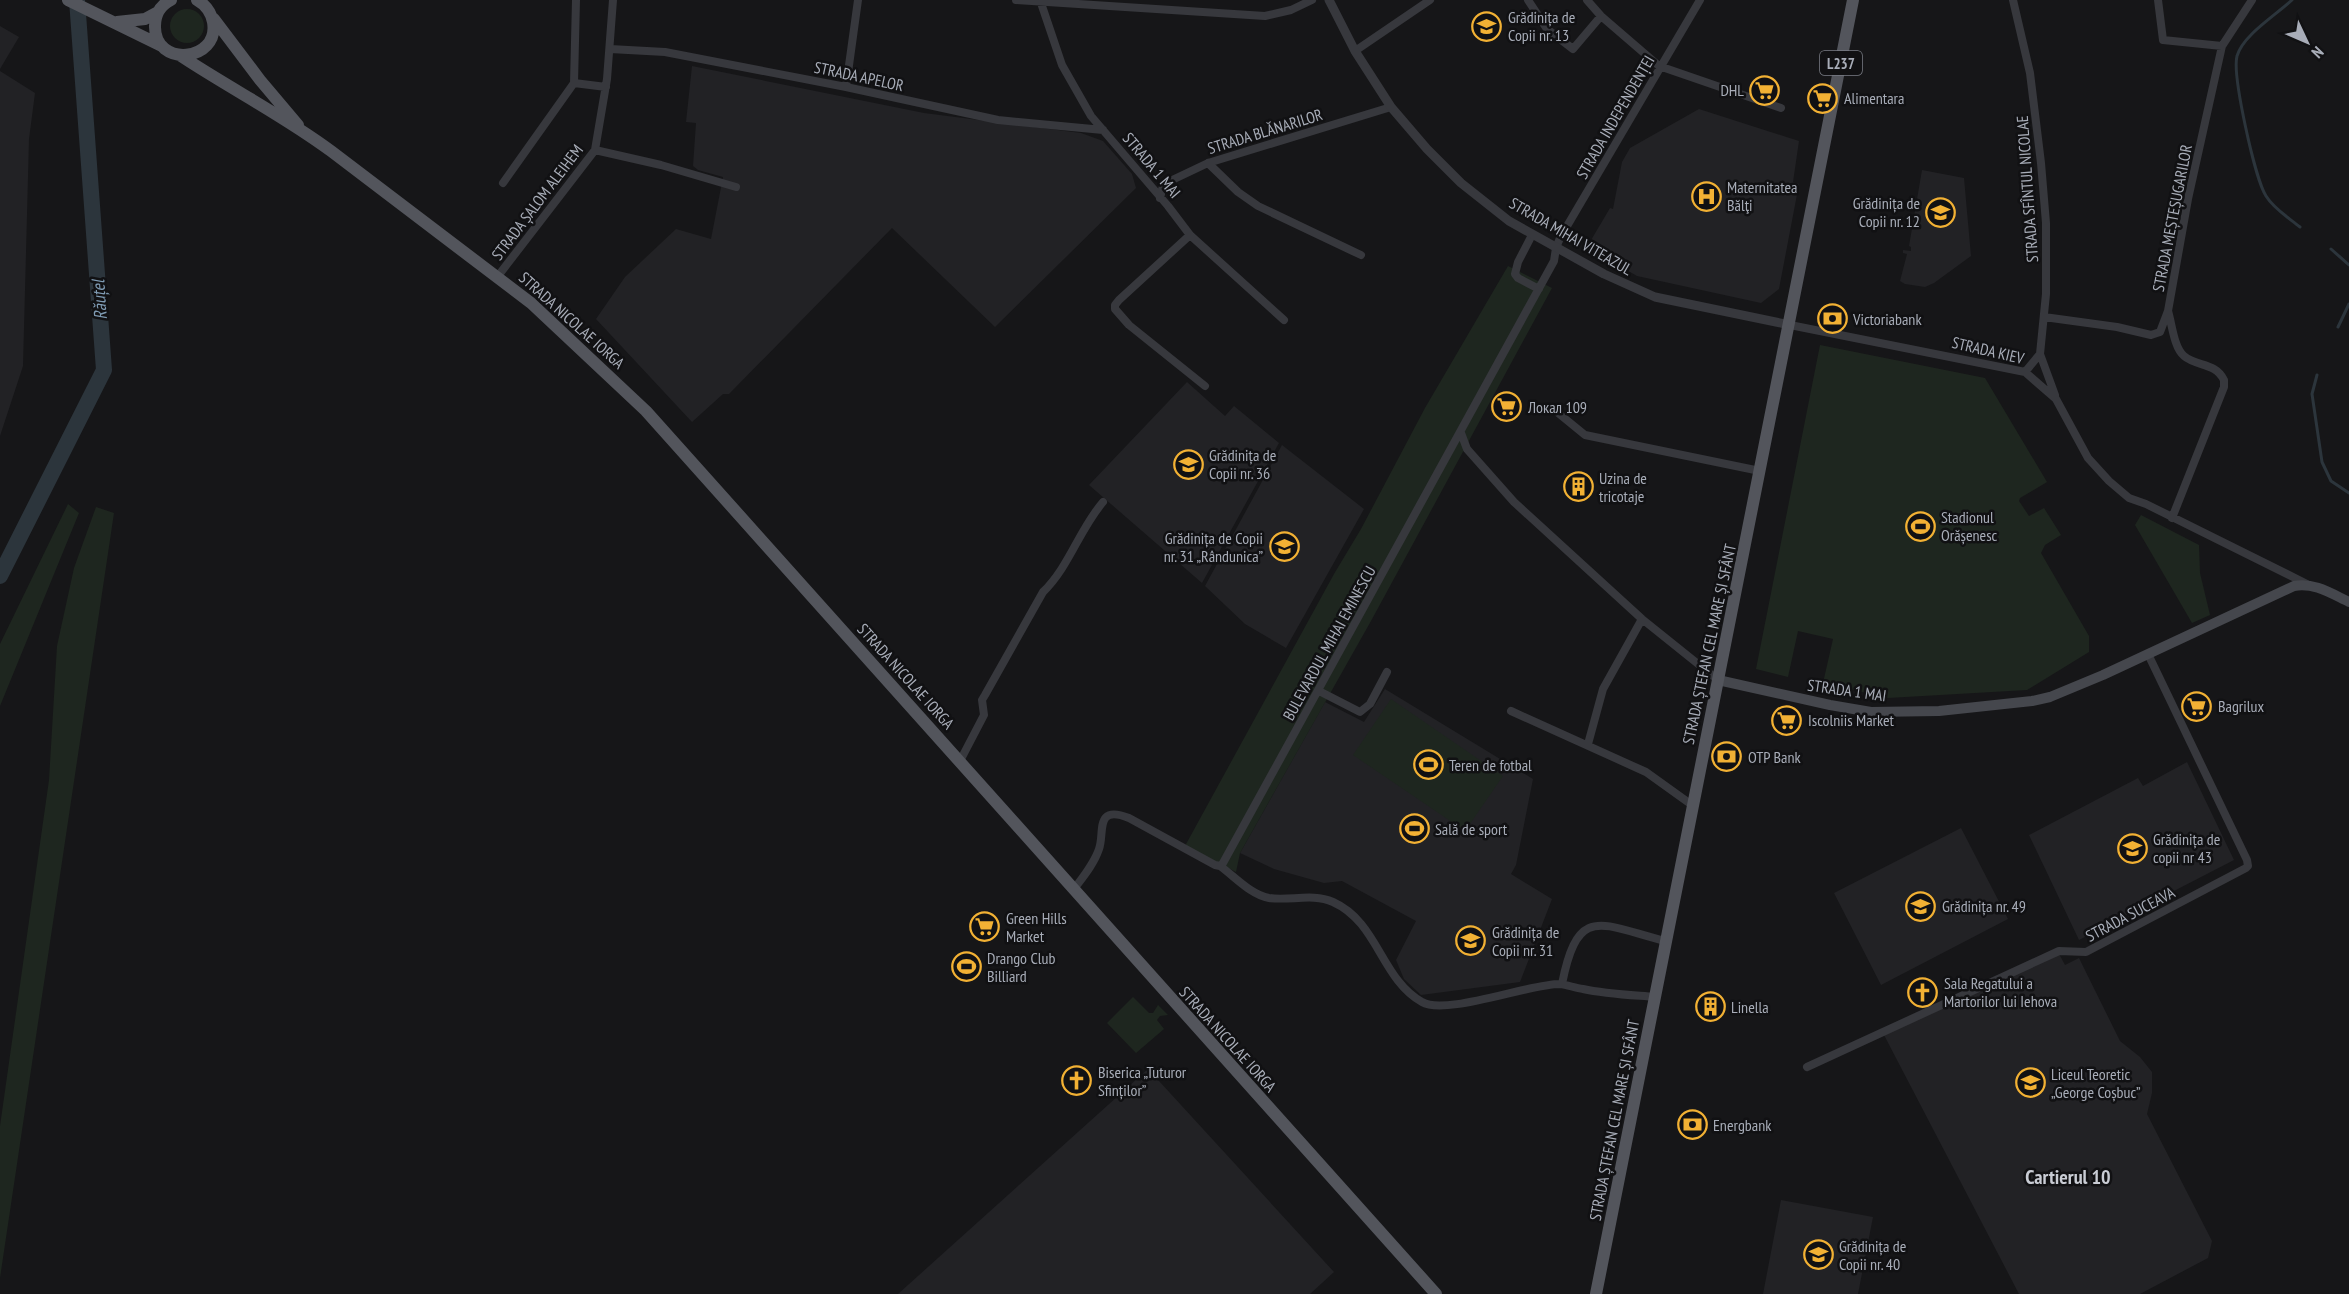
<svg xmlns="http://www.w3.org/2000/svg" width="2349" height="1294" viewBox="0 0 2349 1294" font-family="'PT Sans Narrow',sans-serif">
	<rect width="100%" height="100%" fill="#161618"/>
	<path fill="#222225" d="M0,26L19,37L0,69Z
		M692,66L924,113L1081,133L1103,141L1132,174L1136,188L995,327L892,228L729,394H723L692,422L596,319L625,277L676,229L711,239L723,177L698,170L693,166L696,123L686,122Z
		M0,71L35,93L29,139L23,366L0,436Z
		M1699,109L1799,141L1793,182L1799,184L1779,289L1761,303L1637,276L1587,247L1610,208L1613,209L1622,162L1630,148Z
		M1922,170L1964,178L1971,256L1934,283L1925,287L1905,284L1900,281L1907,254L1903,253V250L1911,251V247L1909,246Z
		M1187,382L1225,416L1234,406L1279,443L1202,583L1089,485Z
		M1282,445L1364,509L1286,648L1245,624L1205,586Z
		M1385,689L1533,779L1516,865L1511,874L1552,899L1520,982L1421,995L1404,979L1396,960L1416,921L1342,881L1324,883L1274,869L1240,853L1325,702L1364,722Z
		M2187,762L2234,860L2079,940L2029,835L2138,778L2143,786Z
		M1961,828L2008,919L1881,985L1834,893Z
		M2058,952L2065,965L2079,958L2120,1041L2140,1057L2152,1072V1093L2147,1114L2212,1241L2208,1258L2140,1294H2019L1884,1035Z
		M1148,1069L1334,1272L1310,1294H898Z
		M1781,1200L1873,1217L1858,1294H1763Z"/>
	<path fill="#1e261f" d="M170 26a17 17 0 1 1 34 0a17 17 0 1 1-34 0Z
		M1508,266L1552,288L1371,621L1240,853L1236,872L1185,846L1334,574L1361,529L1425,408Z
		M1820,345L1985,378L2047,482L2020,498L2019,501L2029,516L2044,508L2061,535L2045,545L2041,553L2089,636V652L2027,690L1888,698L1823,683L1833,639L1798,631L1788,677L1756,669Z
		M68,504L79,513L0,706V644Z
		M96,507L114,513L0,1278V1126L49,780L57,646L74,568Z
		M2141,515L2199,545L2200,573L2210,615L2192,623L2135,525Z
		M1391,699L1503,776L1465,831L1353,755Z
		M1133,997L1149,1013H1153L1158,1005L1168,1015L1160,1016L1157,1020L1164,1029L1136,1053L1107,1023Z"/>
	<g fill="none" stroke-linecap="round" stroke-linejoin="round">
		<path stroke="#2c353c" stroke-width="3" d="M2292,0C2276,15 2243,35 2237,56C2232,75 2255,179 2266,196C2274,209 2289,218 2300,227
			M2331,249L2349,265
			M2338,327L2349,304
			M2317,375L2312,394L2322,462L2331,481L2349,493"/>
		<path stroke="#2c353c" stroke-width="16" d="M0,576L104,370L77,0"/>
		<path stroke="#37383d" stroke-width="8" d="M576,0L574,83L606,87
			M1016,0L1265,16L1291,10L1312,0
			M1040,0L1062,65L1091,116L1168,206L1190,235L1284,320
			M1528,0L1547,29L1573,49L1601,16
			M1587,0L1601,16L1659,66L1781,108
			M2013,0L2030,73L2041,163L2046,223V294L2040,354L2025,372
			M2158,0L2163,40L2222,46
			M610,49L665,52L846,87L998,120L1103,130
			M1355,51L1430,0
			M846,87L858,0
			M595,150L661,165L736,187
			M1208,163L1238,192L1258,206L1361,255
			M503,183L574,83
			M1160,198L1163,186L1168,182L1208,163L1391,107
			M1190,235L1119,300L1115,305V309L1129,325L1205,386
			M1532,235L1518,262L1515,274L1518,278L1539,289
			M498,276L595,150L607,79L613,0
			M2168,311C2172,324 2174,348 2184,356C2197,367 2215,362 2224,380V387L2172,518
			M2044,317L2117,327L2151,335L2160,332L2168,311L2188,199L2222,46L2252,0
			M1790,325L2025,372L2056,399L2088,458L2109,481L2129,498L2146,504L2307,584
			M2040,354L2055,395
			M1552,408L1585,435L1760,471
			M1461,433L1467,449L1514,502L1642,619L1718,680
			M1319,691L1360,712L1370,704L1387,672
			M1511,711L1646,772L1692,805
			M1588,744L1603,689L1642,619
			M960,761L984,715L982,700L985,695L1043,592C1069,567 1079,530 1103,502
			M1220,866C1234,876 1251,895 1269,898C1290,901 1313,893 1333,902C1378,922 1381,979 1422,1002C1445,1016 1528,984 1560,984C1568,985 1575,988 1583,989C1606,994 1631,995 1655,997
			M1074,889C1083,877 1094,864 1099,849C1105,833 1094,804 1129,818L1215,865L1220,866L1223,863L1554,261L1556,248L1560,238L1700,0
			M1562,984C1578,903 1601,925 1665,941
			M1807,1067L2059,951L2086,952L2246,868L2248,866L2247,860L2148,654"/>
		<path stroke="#37383d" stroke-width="9" d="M1329,0L1355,51L1391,107L1427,149L1461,183L1509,221L1604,274L1655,297L1790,325"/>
		<path stroke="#45474d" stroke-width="10" d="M1718,680L1830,705L1871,712L1939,711L2032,701L2050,697L2103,675L2294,586C2314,582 2332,594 2349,602"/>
		<path stroke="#53555c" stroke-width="12" d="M68,0L162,46
			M171,0C161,5 155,14 155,26C154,68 220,62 213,22C211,12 206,5 197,0
			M214,19L260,80L298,125
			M117,22L145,19L158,12
			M181,56C231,89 284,116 331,151L531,303L646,411L1436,1294
			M1596,1294L1853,0"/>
	</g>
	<defs>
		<symbol id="school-ring" viewBox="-11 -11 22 22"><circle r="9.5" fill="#111113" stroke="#f2b134" stroke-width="1.5"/><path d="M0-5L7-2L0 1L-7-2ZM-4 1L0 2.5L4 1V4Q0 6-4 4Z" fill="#f2b134"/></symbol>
		<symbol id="supermarket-ring" viewBox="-11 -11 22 22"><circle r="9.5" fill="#111113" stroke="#f2b134" stroke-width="1.5"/><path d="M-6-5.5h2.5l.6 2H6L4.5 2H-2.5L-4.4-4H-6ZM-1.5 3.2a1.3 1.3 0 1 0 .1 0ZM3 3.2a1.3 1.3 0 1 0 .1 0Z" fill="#f2b134"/></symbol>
		<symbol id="hospital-ring" viewBox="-11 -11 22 22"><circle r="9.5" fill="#111113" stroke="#f2b134" stroke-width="1.5"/><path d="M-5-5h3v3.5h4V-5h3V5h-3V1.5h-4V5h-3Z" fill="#f2b134"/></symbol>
		<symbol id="bank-ring" viewBox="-11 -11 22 22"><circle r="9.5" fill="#111113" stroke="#f2b134" stroke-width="1.5"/><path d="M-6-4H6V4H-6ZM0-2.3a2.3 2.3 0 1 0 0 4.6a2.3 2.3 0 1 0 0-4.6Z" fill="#f2b134"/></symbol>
		<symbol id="building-ring" viewBox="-11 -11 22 22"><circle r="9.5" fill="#111113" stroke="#f2b134" stroke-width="1.5"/><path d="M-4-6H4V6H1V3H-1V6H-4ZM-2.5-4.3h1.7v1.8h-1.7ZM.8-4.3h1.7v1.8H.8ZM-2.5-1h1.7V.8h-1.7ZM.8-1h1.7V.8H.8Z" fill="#f2b134"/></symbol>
		<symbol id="stadium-ring" viewBox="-11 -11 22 22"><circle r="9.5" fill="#111113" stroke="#f2b134" stroke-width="1.5"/><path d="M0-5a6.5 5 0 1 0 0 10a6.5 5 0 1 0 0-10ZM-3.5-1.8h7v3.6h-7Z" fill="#f2b134"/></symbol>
		<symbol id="church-ring" viewBox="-11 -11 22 22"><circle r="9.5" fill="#111113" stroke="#f2b134" stroke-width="1.5"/><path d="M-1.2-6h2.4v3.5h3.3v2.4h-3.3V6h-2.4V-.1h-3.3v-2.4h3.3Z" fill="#f2b134"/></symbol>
	</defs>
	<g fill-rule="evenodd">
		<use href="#school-ring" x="1470" y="10" width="33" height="33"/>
		<use href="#supermarket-ring" x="1748" y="74" width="33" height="33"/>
		<use href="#supermarket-ring" x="1806" y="82" width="33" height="33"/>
		<use href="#hospital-ring" x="1690" y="180" width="33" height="33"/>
		<use href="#school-ring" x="1924" y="196" width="33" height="33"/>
		<use href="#bank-ring" x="1816" y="302" width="33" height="33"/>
		<use href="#supermarket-ring" x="1490" y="390" width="33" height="33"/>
		<use href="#school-ring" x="1172" y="448" width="33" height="33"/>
		<use href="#building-ring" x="1562" y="470" width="33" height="33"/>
		<use href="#stadium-ring" x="1904" y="510" width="33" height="33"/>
		<use href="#school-ring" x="1268" y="530" width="33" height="33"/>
		<use href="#supermarket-ring" x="2180" y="690" width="33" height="33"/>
		<use href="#supermarket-ring" x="1770" y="704" width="33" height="33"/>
		<use href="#bank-ring" x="1710" y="740" width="33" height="33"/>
		<use href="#stadium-ring" x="1412" y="748" width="33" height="33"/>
		<use href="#stadium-ring" x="1398" y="812" width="33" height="33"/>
		<use href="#school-ring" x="2116" y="832" width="33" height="33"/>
		<use href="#school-ring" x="1904" y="890" width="33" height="33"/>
		<use href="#supermarket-ring" x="968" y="910" width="33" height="33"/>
		<use href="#school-ring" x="1454" y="924" width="33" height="33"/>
		<use href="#stadium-ring" x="950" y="950" width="33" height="33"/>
		<use href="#church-ring" x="1906" y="976" width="33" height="33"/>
		<use href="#building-ring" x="1694" y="990" width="33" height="33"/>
		<use href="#church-ring" x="1060" y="1064" width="33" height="33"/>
		<use href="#school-ring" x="2014" y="1066" width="33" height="33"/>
		<use href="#bank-ring" x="1676" y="1108" width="33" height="33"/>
		<use href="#school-ring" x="1802" y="1238" width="33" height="33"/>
	</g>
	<g text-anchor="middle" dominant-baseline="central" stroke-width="5" stroke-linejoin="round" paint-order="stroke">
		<rect fill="#111113" stroke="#7b7e86" stroke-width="1.5" x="1820" y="51" width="42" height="24" rx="4.5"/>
		<g font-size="15" font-weight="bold" fill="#a8adb8">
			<text x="1841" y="63">L237</text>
		</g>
		<g font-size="16" fill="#a8adb8" stroke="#111113" text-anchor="start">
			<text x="1508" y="17">Grădinița de<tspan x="1508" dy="18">Copii nr. 13</tspan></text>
			<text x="1744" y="90" text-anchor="end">DHL</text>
			<text x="1844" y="98">Alimentara</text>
			<text x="1727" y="187">Maternitatea<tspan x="1727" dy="18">Bălţi</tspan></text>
			<text x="1920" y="203" text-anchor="end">Grădinița de<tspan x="1920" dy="18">Copii nr. 12</tspan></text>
			<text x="1853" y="319">Victoriabank</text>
			<text x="1528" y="407">Локал 109</text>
			<text x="1209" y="455">Grădinița de<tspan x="1209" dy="18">Copii nr. 36</tspan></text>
			<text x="1599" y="478">Uzina de<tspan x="1599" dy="18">tricotaje</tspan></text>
			<text x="1941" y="517">Stadionul<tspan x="1941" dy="18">Orășenesc</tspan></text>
			<text x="1263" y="538" text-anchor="end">Grădinița de Copii<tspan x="1263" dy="18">nr. 31 „Rândunica”</tspan></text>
			<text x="2218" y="706">Bagrilux</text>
			<text x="1808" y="720">Iscolniis Market</text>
			<text x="1748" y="757">OTP Bank</text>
			<text x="1449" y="765">Teren de fotbal</text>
			<text x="1435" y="829">Sală de sport</text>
			<text x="2153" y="839">Grădinița de<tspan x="2153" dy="18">copii nr 43</tspan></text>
			<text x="1942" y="906">Grădinița nr. 49</text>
			<text x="1006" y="918">Green Hills<tspan x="1006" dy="18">Market</tspan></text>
			<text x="1492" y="932">Grădinița de<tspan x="1492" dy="18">Copii nr. 31</tspan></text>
			<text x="987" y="958">Drango Club<tspan x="987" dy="18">Billiard</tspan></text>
			<text x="1944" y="983">Sala Regatului a<tspan x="1944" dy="18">Martorilor lui Iehova</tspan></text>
			<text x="1731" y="1007">Linella</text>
			<text x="1098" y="1072">Biserica „Tuturor<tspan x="1098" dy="18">Sfinților”</tspan></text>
			<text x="2051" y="1074">Liceul Teoretic<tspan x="2051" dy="18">„George Coșbuc”</tspan></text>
			<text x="1713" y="1125">Energbank</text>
			<text x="1839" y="1246">Grădinița de<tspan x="1839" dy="18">Copii nr. 40</tspan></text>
		</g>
		<g font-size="16" fill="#a8adb8" stroke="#111113">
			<text transform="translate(859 76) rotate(12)">STRADA APELOR</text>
			<text transform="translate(1615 117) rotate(-60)">STRADA INDEPENDENȚEI</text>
			<text transform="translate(1265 131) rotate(-17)">STRADA BLĂNARILOR</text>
			<text transform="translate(1152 165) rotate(50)">STRADA 1 MAI</text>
			<text transform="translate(2027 189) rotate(-94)">STRADA SFÎNTUL NICOLAE</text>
			<text transform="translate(537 202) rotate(-53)">STRADA ȘALOM ALEIHEM</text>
			<text transform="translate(2172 218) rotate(-79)">STRADA MEȘTEȘUGARILOR</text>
			<text transform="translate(1571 236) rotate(30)">STRADA MIHAI VITEAZUL</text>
			<text transform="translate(572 320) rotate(42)">STRADA NICOLAE IORGA</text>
			<text transform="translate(1988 350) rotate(13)">STRADA KIEV</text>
			<text transform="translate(1329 643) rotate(-61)">BULEVARDUL MIHAI EMINESCU</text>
			<text transform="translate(1709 644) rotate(-78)">STRADA ȘTEFAN CEL MARE ȘI SFÂNT</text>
			<text transform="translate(906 676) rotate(48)">STRADA NICOLAE IORGA</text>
			<text transform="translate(1847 690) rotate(8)">STRADA 1 MAI</text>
			<text transform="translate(2130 914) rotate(-28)">STRADA SUCEAVA</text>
			<text transform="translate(1228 1039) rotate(48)">STRADA NICOLAE IORGA</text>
			<text transform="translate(1614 1120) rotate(-79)">STRADA ȘTEFAN CEL MARE ȘI SFÂNT</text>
		</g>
		<g font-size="18" font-style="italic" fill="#7f9bb3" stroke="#111113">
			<text transform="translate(99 300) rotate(-94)">Răuțel</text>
		</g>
		<g font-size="20" font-weight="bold" fill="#c9ccd4" stroke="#111113">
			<text x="2068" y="1177">Cartierul 10</text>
		</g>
	</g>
	<g transform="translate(2307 42) rotate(134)" stroke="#111113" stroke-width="4.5" paint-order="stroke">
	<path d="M0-4.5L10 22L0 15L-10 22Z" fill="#a8adb8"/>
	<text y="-9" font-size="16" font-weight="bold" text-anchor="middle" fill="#a8adb8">N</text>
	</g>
</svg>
